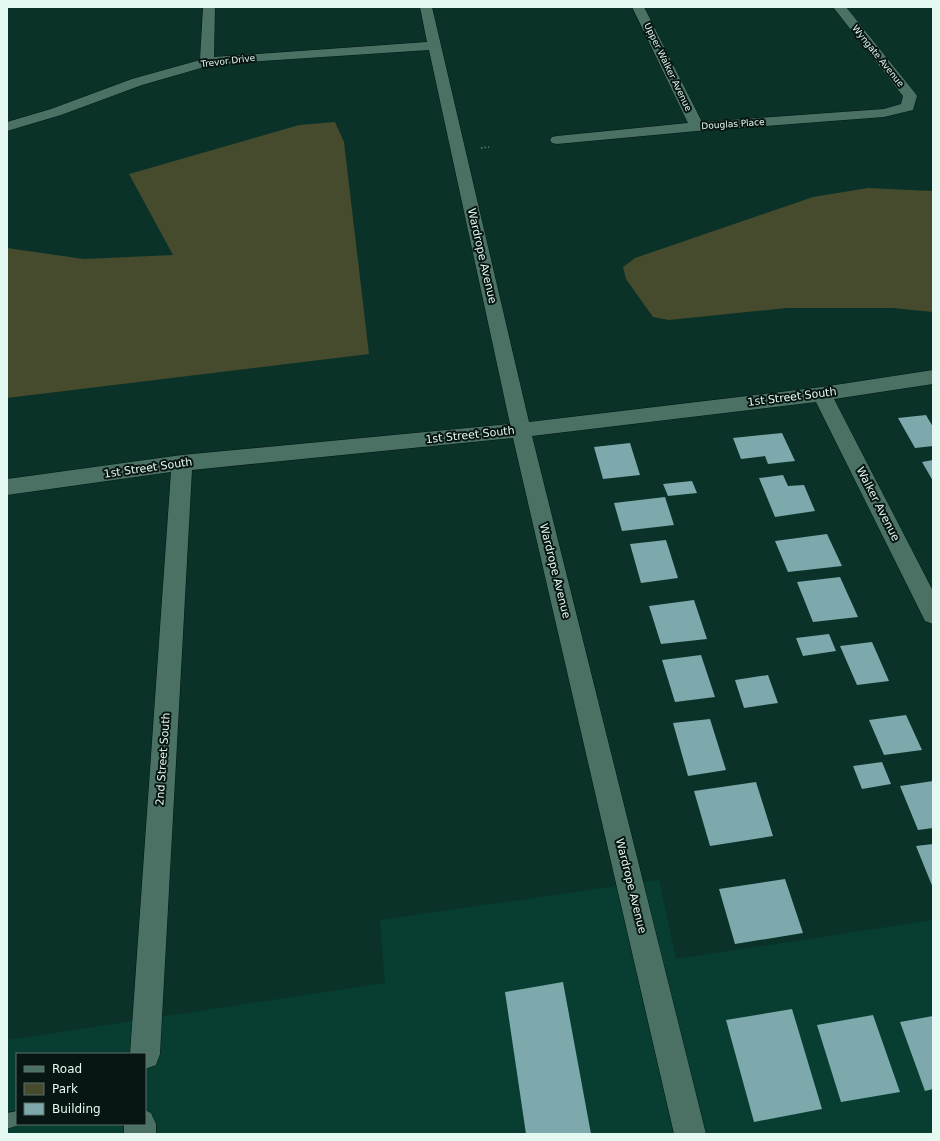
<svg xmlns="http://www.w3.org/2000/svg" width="940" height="1141" viewBox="0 0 940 1141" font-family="'DejaVu Sans',sans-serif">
	<rect width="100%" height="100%" fill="#0a3228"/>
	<path fill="#083e32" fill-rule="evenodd" d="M659,880L676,959L933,920V1134H7V1040L385,983L380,920ZM17,1054H145V1124H17Z"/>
	<path fill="#454b2c" d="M335,122L344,142L369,354L7,398V248L84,259L173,255L129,174L299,125Z
		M868,188L933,191V312L893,308H787L669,320L653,317L626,279L623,267L635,258L813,197Z"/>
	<path fill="#7da9ac" d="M926,415L933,427V446L915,448L898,418Z
		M782,433L795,461L768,464L765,456L741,459L733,438Z
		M630,443L640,475L603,479L594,447Z
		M933,460V481L922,462Z
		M783,475L788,486L804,485L815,511L775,517L759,478Z
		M692,481L697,493L668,496L663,484Z
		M665,497L674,525L622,531L614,503Z
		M827,534L842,566L788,572L775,541Z
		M666,540L678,578L641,583L630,544Z
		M840,577L858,617L813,622L797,582Z
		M694,600L707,639L661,644L649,606Z
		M829,634L836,651L803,656L796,638Z
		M872,642L889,681L857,685L840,646Z
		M701,655L715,697L675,702L662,660Z
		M768,675L778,703L744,708L735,680Z
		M906,715L922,750L884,755L869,720Z
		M710,719L726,770L688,776L673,723Z
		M882,762L891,784L862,789L853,766Z
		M933,781V828L918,830L900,786Z
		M756,782L773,836L710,846L694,791Z
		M933,844V888L916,846Z
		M785,879L803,933L735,944L719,889Z
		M563,982L591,1134H526L505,992Z
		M792,1009L822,1109L754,1122L726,1020Z
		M873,1015L900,1092L841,1102L817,1025Z
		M933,1016V1089L925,1091L900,1022Z"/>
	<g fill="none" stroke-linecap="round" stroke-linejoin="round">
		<defs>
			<path id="service" d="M17,1111V1124H22L7,1129V1113Z"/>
			<path id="minor" d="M203,7H215L214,57L427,42L420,7H432L529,422L822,387L933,370V384L834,399L933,591V624L925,621L816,402L532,436L706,1134H674L513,438L192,470L160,1054L156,1065L145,1069V1054H130L171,472L7,495V479L182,455L510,424L429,50L245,62L208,66L142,85L61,115L7,131V122L51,109L132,79L200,60Z
				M632,7H644L702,122L884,109L901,104L903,96L833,7H846L915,93L917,96L913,110L884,117L697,131L557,144L552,143L550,140L552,137L557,136L688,123Z
				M145,1110L151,1113L156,1124V1134H124V1124H145Z"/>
		</defs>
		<use href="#service" stroke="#001811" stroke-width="1"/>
		<use href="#minor" stroke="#001811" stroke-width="1"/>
		<path stroke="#618178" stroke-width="1.5" stroke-dasharray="1.5 2" stroke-linecap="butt" d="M481,148L489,147"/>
		<use href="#service" fill="#4b7165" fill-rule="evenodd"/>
		<use href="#minor" fill="#4b7165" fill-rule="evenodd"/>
	</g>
	<g text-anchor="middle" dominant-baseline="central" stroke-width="4" stroke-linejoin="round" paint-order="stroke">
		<g font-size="9" fill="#e4f9f2" stroke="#071612">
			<text transform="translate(878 56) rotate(51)">Wyngate Avenue</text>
			<text transform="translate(228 61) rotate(-7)">Trevor Drive</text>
			<text transform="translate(668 67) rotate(64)">Upper Walker Avenue</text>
			<text transform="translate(733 124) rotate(-4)">Douglas Place</text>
		</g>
		<g font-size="11" fill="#e4f9f2" stroke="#071612">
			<text transform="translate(482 256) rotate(77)">Wardrope Avenue</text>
			<text transform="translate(792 397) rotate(-7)">1st Street South</text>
			<text transform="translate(470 435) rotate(-6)">1st Street South</text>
			<text transform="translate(148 468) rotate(-8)">1st Street South</text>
			<text transform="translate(878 504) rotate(63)">Walker Avenue</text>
			<text transform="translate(555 571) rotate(76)">Wardrope Avenue</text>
			<text transform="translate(163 759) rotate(-86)">2nd Street South</text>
			<text transform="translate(631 886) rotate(76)">Wardrope Avenue</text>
		</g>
	</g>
	<rect width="940" height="1141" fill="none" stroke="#e4f9f2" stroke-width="16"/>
	<rect x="16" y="1053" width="130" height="72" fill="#071612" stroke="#5f716c"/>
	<rect x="24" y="1066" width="20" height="6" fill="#4b7165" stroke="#5f716c"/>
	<text x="52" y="1073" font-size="12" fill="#e4f9f2">Road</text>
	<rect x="24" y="1083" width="20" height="12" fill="#454b2c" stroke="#5f716c"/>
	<text x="52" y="1093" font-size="12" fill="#e4f9f2">Park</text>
	<rect x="24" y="1103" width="20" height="12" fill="#7da9ac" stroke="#5f716c"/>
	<text x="52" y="1113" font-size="12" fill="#e4f9f2">Building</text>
</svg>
